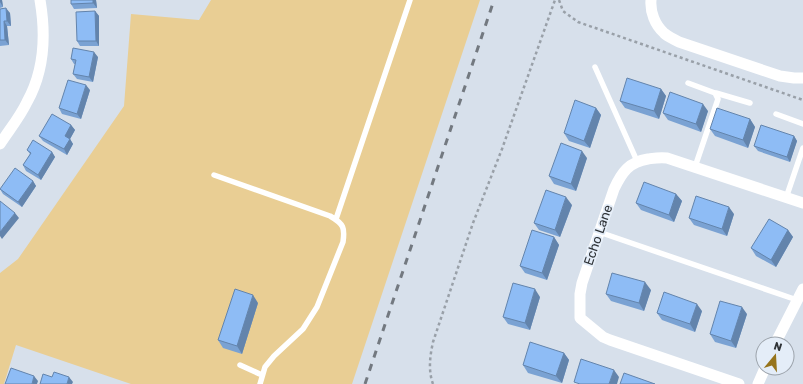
<svg xmlns="http://www.w3.org/2000/svg" width="803" height="384" viewBox="0 0 803 384" font-family="Rubik,sans-serif">
	<rect width="100%" height="100%" fill="#d7e0eb"/>
	<path fill="#e9ce94" d="M211,0H480L352,384H131L16,345L4,384H0V273L18,259L124,106L131,14L199,20Z"/>
	<g fill="none" stroke-linecap="round" stroke-linejoin="round">
		<path stroke="#99a0a8" stroke-width="2.5" stroke-dasharray="3 3" stroke-linecap="butt" d="M559,0L563,11L578,22L803,100
			M433,384C428,370 430,356 433,342L473,223L502,149L555,0"/>
		<path stroke="#fff" stroke-width="5.5" d="M595,67L637,161
			M688,83L715,93L718,99L695,167
			M716,93L750,103
			M776,114L803,124
			M214,175L330,216C344,224 345,228 343,242L317,307L303,329L274,356L265,367L260,384
			M786,198L803,148
			M336,219L410,0
			M599,232L797,300
			M240,365L262,375"/>
		<path stroke="#fff" stroke-width="11" d="M651,0C650,12 655,25 664,33C668,37 674,39 679,42L780,76L794,78H803
			M0,144C9,130 20,117 27,102C45,70 46,35 40,0
			M775,344L803,289
			M739,384L610,340L603,337L580,318V294L582,283L614,189C622,172 629,162 648,159C655,158 660,157 667,158L803,203
			M758,384L765,368"/>
		<path stroke="#737980" stroke-width="3" stroke-dasharray="7 7" stroke-linecap="butt" d="M365,384L494,0"/>
	</g>
	<path fill="#7aa2d3" d="M0,0H2L3,7L0,8Z
		M96,0L97,8L74,9L71,4Z
		M0,9L10,13L11,26H7L9,45L0,46Z
		M95,11L99,16V46H80L77,41Z
		M98,57L93,82L77,79L73,74L75,64H74L71,59Z
		M661,89L666,96L659,119L625,108L620,101Z
		M90,90L81,119L62,114L59,108Z
		M596,108L601,115L590,148L569,141L564,133Z
		M708,111L701,132L668,120L663,113Z
		M750,119L755,127L748,148L715,136L710,129Z
		M71,125L75,130L70,139L73,144L67,155L43,141L39,136Z
		M794,136L797,141L790,162L758,151L754,146Z
		M27,150L52,152L55,157L41,180L26,171L23,165L30,154Z
		M587,158L576,191L554,184L549,176Z
		M33,181L36,186L22,207L3,194L0,189Z
		M676,194L682,201L674,222L641,210L636,203Z
		M572,205L560,237L539,230L534,223Z
		M734,214L727,236L694,225L689,218Z
		M788,230L793,237L776,267L756,256L751,248Z
		M554,237L559,245L547,280L525,273L520,266Z
		M651,290L644,311L611,301L606,294Z
		M540,297L530,330L508,324L503,317Z
		M258,303L242,354L223,348L218,340Z
		M702,311L695,332L662,320L657,313Z
		M747,314L736,348L715,342L710,334Z
		M564,353L569,360L562,383L528,373L523,365Z"/>
	<path fill="#6384ac" d="M0,0H2L3,7L0,2Z
		M93,0H96L97,8L93,3Z
		M6,8L10,13L11,26L7,21Z
		M95,11L99,16V46L96,41Z
		M4,21L7,26L9,45L5,40Z
		M94,52L98,57L93,82L89,77Z
		M86,85L90,90L81,119L77,114Z
		M661,89L666,96L659,119L654,111Z
		M703,104L708,111L701,132L696,124Z
		M596,108L601,115L590,148L584,141Z
		M750,119L755,127L748,148L743,140Z
		M71,125L75,130L70,139L73,144L67,155L64,149L65,136Z
		M794,136L797,141L790,162L787,157Z
		M582,151L587,158L576,191L571,184Z
		M52,152L55,157L41,180L38,175Z
		M33,181L36,186L22,207L18,202Z
		M676,194L682,201L674,222L669,215Z
		M566,197L572,205L560,237L555,230Z
		M729,207L734,214L727,236L722,229Z
		M15,213L19,218L2,239L0,236V232Z
		M788,230L793,237L776,267L771,260Z
		M554,237L559,245L547,280L542,273Z
		M645,282L651,290L644,311L639,303Z
		M535,289L540,297L530,330L525,323Z
		M253,295L258,303L242,354L237,346Z
		M697,304L702,311L695,332L690,324Z
		M742,307L747,314L736,348L731,341Z
		M564,353L569,360L562,383L556,376Z
		M614,370L619,377L617,384H609Z
		M34,376L38,381L37,384H32Z
		M69,377L73,382L72,384H67Z"/>
	<path fill="#8ebcf5" stroke="#6384ac" d="M71,0H93V3L71,4Z
		M6,8L7,21H4L5,40H0V9Z
		M95,11L96,41H77L76,12Z
		M73,48L94,52L89,77L73,74L76,60L71,59Z
		M627,78L661,89L654,111L620,101Z
		M68,80L86,85L77,114L59,108Z
		M670,92L703,104L696,124L663,113Z
		M575,100L596,108L584,141L564,133Z
		M717,108L750,119L743,140L710,129Z
		M52,114L71,125L65,136L70,139L64,149L39,136Z
		M761,125L794,136L787,157L754,146Z
		M33,140L52,152L38,175L23,165L31,153L27,150Z
		M561,143L582,151L571,184L549,176Z
		M15,168L33,181L18,202L0,189Z
		M644,182L676,194L669,215L636,203Z
		M546,190L566,197L555,230L534,223Z
		M696,196L729,207L722,229L689,218Z
		M0,201L15,213L0,232Z
		M769,219L788,230L771,260L751,248Z
		M532,230L554,237L542,273L520,266Z
		M612,273L645,282L639,303L606,294Z
		M513,283L535,289L525,323L503,317Z
		M235,289L253,295L237,346L218,340Z
		M664,292L697,304L690,324L657,313Z
		M720,301L742,307L731,341L710,334Z
		M530,342L564,353L556,376L523,365Z
		M581,359L614,370L609,384H580L574,382Z
		M11,368L34,376L32,384H5Z
		M54,372L69,377L67,384H40L43,374L52,377Z
		M624,373L655,384H620Z"/>
	<g text-anchor="middle" dominant-baseline="central" stroke-width="3.5" stroke-linejoin="round" paint-order="stroke">
		<g font-size="13" fill="#2f3337" stroke="#e4edf8">
			<text transform="translate(598 235) rotate(-71)">Echo Lane</text>
		</g>
	</g>
	<g transform="translate(775 356) rotate(18)"><circle r="19" fill="#e4edf8" stroke="#9ca3ab"/>
	<path d="M0-3L7 15L0 10L-7 15Z" fill="#96741c"/>
	<text y="-6" font-size="11" font-weight="bold" text-anchor="middle" fill="#2f3337">N</text>
	</g>
</svg>
